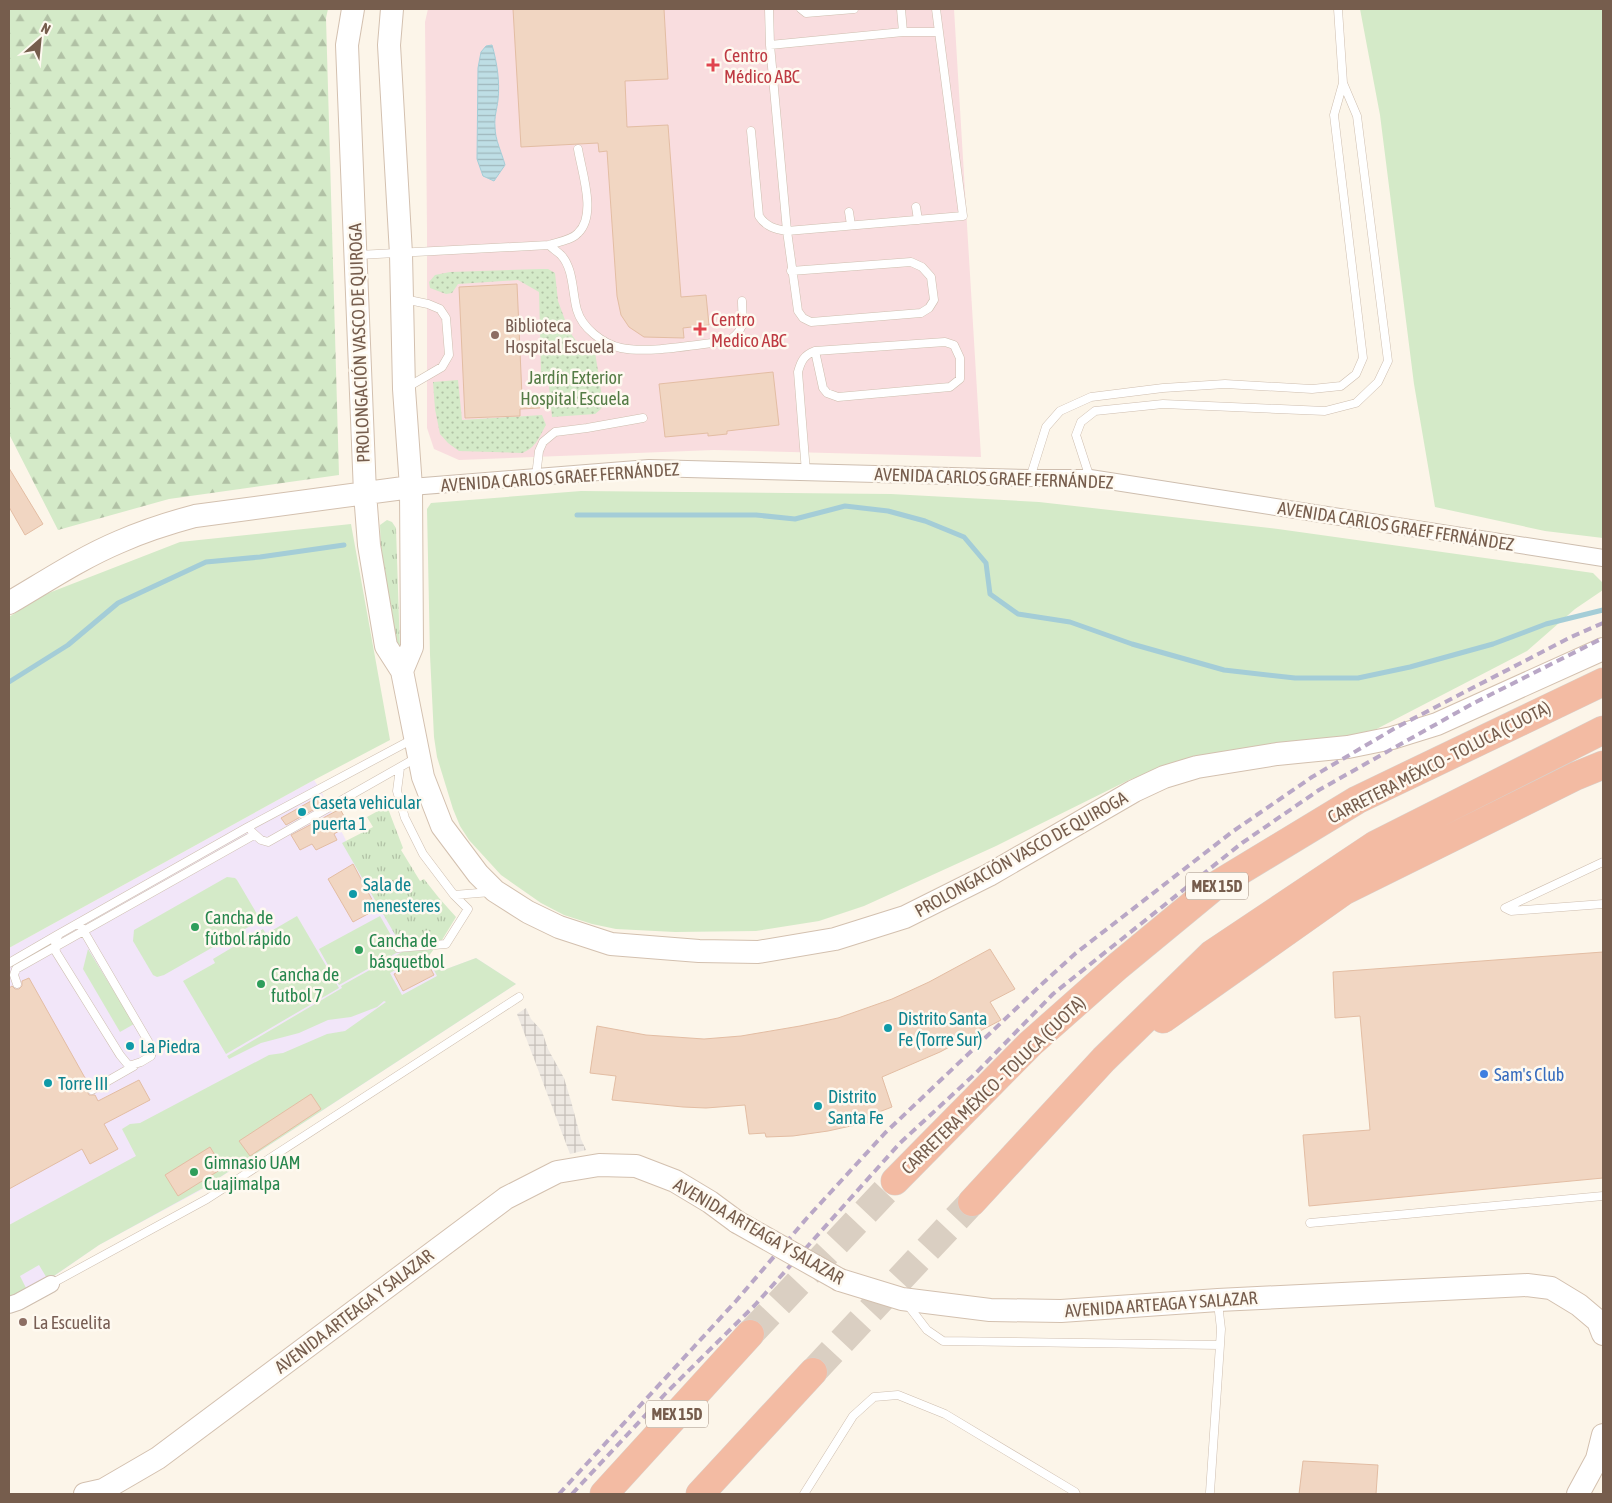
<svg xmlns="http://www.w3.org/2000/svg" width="1612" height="1503" viewBox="0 0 1612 1503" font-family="'Asap Condensed',sans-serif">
	<defs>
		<pattern id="industrial-grid" width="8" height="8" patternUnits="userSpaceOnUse" patternTransform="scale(1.25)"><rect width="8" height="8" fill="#ede8e2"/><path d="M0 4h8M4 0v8" fill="none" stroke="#c5bfb9"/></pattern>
		<pattern id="forest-firs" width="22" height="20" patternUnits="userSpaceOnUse" patternTransform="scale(1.25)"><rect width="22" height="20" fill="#d4eac8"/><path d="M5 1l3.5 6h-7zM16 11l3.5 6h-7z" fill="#b1c1a5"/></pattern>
		<pattern id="park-tufts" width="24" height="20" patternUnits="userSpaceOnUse" patternTransform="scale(1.25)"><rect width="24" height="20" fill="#d4eac8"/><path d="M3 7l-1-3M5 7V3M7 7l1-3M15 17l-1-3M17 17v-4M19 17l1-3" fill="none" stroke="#b1c1a5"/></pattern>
		<pattern id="garden-dots" width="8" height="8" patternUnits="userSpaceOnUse" patternTransform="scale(1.25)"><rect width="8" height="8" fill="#d4eac8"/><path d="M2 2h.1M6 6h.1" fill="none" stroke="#b1c1a5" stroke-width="1.8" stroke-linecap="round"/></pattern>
		<pattern id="water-rules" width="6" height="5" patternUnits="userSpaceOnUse" patternTransform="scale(1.25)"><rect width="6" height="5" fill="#bedee5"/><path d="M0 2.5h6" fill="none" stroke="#9fb7bc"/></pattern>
	</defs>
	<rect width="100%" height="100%" fill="#fcf5e9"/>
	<path fill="url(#industrial-grid)" d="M526,1008L531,1019L542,1031L548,1049L564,1078L571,1101L581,1139L586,1150L570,1154L517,1014Z"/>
	<path fill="#f2e6f9" d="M314,780L320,789L361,870L417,947L441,971L476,958L516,984L201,1190L99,1245L50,1279L9,1300V948Z"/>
	<path fill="#f9dddf" d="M428,9H954L981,457L714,450L459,460L434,449L427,428V230L425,22Z"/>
	<path fill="#d4eac8" d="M1360,9H1603V538L1545,531L1435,507L1414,384L1380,115Z
		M581,491L891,494L1039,502L1278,529L1593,573L1603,583V590L1575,609L1527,651L1365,735L1158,769L1129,780L996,846L864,906L819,921L756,931L675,932L616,929L592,924L564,915L541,903L501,875L469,840L460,826L453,809L437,757L434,737L430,655L427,509L431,503Z
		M351,524L390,740L314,780L9,948V617L41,596L180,542Z
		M227,877L235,878L237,880L257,914L255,922L252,925L164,975L157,977L153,975L133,941L134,930Z
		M297,916L339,988L226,1054L183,981L215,963L213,959L263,929L266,934Z
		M380,916L400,951L339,985L319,949Z
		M88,949L134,1024L120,1032L83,969Z
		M434,949L428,957L424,954L390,973L402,995L437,976L433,968L435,965L441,971L476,958L516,984L205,1187L99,1245L48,1280L39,1265L20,1276L28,1292L9,1300V1225L136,1156L122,1129L130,1124L140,1123L269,1055L283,1053L327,1034L345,1031L386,1002L384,1001L377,1007L351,1017L328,1020L299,1033L261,1043L229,1059L227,1056L342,988L341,986L402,952Z"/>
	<path fill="url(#forest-firs)" d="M9,9H328L326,18L339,475L169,499L58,530L9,434Z"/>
	<path fill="url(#park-tufts)" d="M387,520L392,522L396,528L400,650L397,652L381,554L380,525Z
		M387,806L403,848L401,850L420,881L424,879L439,898L456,917L442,940L401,945L342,843L373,827L367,817Z"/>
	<path fill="url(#garden-dots)" d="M540,269H548L555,273L558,301L569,331L577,342L595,352L603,403L601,409L595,414L552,417L548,376L541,373L539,292L518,280L458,284L452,293L446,294L430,288L429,282L435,275L450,272Z
		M458,380L462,420L542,415L546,425C539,437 536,448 522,453L459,451L448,443L440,434L435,409L433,382Z"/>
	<path fill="url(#water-rules)" stroke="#a4cdd7" d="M492,45C497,62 500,82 498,100C497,109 494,117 495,127C495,140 502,153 505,165L494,181L483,176L477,159L478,68L481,52L486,46Z"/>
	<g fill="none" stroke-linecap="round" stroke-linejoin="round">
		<path stroke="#a4cdd7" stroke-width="5" d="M577,515H756L795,519L845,506L888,511L925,521L964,537L986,563L990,594L1018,614L1070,622L1132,644L1224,670L1295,678H1358L1410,667L1493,644L1546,624L1603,610
			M9,682L68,645L118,603L206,562L260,557L344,545"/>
	</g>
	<path fill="#f1d6c2" stroke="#e3bda3" d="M513,9H664L668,79L625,81L627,127L668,125L681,297L706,295L709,325L683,328L684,338L644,337L629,327L621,315L617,296L607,151L599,152L598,143L521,147Z
		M517,284L522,396L539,395L540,408L520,409V416L465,418L459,287Z
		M773,372L779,425L727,431V434L708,436V433L665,437L659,384Z
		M9,468L43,524L25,535L9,507Z
		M318,797L322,805L286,825L281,818Z
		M340,809L349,825L334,834L337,840L316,850L312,844L300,850L291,835Z
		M353,864L377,909L353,922L328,879Z
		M990,949L1015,989L990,1002L1001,1020L940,1052L882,1077L892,1107L879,1112L880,1116L869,1122L828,1131L793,1136L766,1137L765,1133L749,1134L745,1105L706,1108L683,1107L612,1100L616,1076L590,1073L597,1026L646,1035L704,1039L741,1036L800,1026L838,1018L892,999L929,982Z
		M1603,952V1178L1309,1206L1303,1135L1370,1130L1360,1016L1335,1018L1333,972Z
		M425,958L434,975L403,991L394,974Z
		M29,978L89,1085L86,1089L89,1095H95L98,1101L139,1080L150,1100L104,1124L118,1149L90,1164L82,1149L9,1189V988L12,986L15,989H19L22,986V981Z
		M311,1094L321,1109L250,1156L239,1141Z
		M210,1147L223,1168L178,1196L165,1175Z
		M1303,1461L1378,1465L1376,1494H1299Z"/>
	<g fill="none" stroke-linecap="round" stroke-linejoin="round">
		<path stroke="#dacfc2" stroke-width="28" stroke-dasharray="28 14" stroke-linecap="butt" d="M750,1334L895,1181
			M813,1372L972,1202"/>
		<defs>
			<path id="lane" d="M769,9L770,45L787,231L963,216L936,9
				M801,9L806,13L854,9
				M901,9L903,32
				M770,45L903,32H938
				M751,131L759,216C766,227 775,229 787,231L798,311L803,318L811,322L921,313L929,308L934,300L931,277L922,267L911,262L791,271
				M916,207L918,220
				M849,212L851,225
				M549,245C553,249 558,252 561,255C574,269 572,293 577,310C582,328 603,344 621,348C649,354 699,344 728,341C747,329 742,320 742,301
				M358,255L549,245C558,242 572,240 578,233C597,215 582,173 578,149
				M404,299L428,304L440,309L446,318L449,355L442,367L406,388
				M806,472L798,372C801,361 804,355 815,351L945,342L954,345L960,358V379L950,387L838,397L827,393L823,388L815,351
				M536,476L539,451L543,442L555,432L587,428L643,418
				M1030,478L1046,427L1060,411L1091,397L1163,388L1225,384L1312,389L1341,386L1356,374L1363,358L1334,115L1343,83
				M1090,478L1076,435L1081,422L1095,411L1163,404L1325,411L1356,403L1378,382L1388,361L1357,116L1343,83L1338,9
				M400,768L397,791L405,818L423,854L454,895L491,892
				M252,832L261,840L268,842L416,758
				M1603,862L1505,908L1511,911L1603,904
				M79,923L152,1048L151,1056L141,1062L129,1066L120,1055L56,952L55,942L59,934L248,827L413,739
				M398,948L446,944L468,909L454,895
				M9,963L59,934
				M17,984L14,975L16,969L254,835
				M92,1090L134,1066
				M1310,1223L1603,1196
				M51,1284L207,1199L519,997
				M907,1304L927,1330L943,1341L1220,1345L1221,1329L1218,1303
				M1210,1492L1220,1345
				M804,1494L853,1416L874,1397L898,1395L945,1414L1075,1492L1076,1494"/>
			<path id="street" d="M411,487L649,468L1030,478H1090L1603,558
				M9,1305L18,1302L51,1284"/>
			<path id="secondary" d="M353,9L347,45L365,493L369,545L386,646L402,671L423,777L442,826L478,874L495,891L528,912L559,927L611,944L699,951L758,952L835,939L905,917L989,875L1134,791L1164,777L1197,767L1277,754L1348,747L1392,738L1437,724L1603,649
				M392,9L389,45L401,254L404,389L411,487L412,647L402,671
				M9,603C45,582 81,558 119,542C144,531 169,523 195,516L411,487
				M840,1280L902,1299L990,1310L1061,1311L1218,1300L1527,1285L1551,1288L1579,1305L1598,1321L1603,1334
				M85,1494L103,1490L158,1458L506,1198L557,1172L599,1165L636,1166L675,1181L710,1202L737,1222
				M1578,1494L1597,1459L1603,1435"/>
			<path id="highway" d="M1163,1019L1344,891L1576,776L1603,765
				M895,1181L1030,1044L1118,966L1215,886L1357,800L1603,682
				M972,1202L1104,1059L1212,954L1375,845L1603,730
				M604,1494L750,1334
				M700,1494L813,1372"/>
		</defs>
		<use href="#lane" stroke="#cebeaf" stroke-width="9"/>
		<use href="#street" stroke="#cebeaf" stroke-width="18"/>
		<use href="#secondary" stroke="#d3c0af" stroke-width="24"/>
		<use href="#highway" stroke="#d9d2cd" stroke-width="29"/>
		<use href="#lane" stroke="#fff" stroke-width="8"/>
		<use href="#street" stroke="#fff" stroke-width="16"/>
		<use href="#secondary" stroke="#fff" stroke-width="22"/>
		<use href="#highway" stroke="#f3bba3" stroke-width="28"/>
		<path stroke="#b9a7c6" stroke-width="4" stroke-dasharray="8 5" stroke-linecap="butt" d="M559,1494L736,1301L807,1218L885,1133L1043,983L1076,953L1232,832L1312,777L1397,727L1571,637L1603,623
			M572,1494L666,1393L755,1305L900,1143L976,1073L1053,994L1242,843L1319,790L1472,704L1603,638"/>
		<defs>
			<path id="secondary-bridge" d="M737,1222L840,1280"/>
		</defs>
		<use href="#secondary-bridge" stroke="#d3c0af" stroke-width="24" stroke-linecap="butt"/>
		<use href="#secondary-bridge" stroke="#fff" stroke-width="22"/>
	</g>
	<g fill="#e0444e" stroke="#fef9f0" stroke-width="2">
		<path d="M710.5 57.5h5v5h5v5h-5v5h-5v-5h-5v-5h5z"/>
		<path d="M697.5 321.5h5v5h5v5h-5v5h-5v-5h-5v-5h5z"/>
	</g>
	<g fill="#8d6e63" stroke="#fef9f0" stroke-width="2">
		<circle cx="495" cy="335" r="5"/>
		<circle cx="23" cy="1322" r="5"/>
	</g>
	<g fill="#0f9aa8" stroke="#fef9f0" stroke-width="2">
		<circle cx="302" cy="812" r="5"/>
		<circle cx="353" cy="894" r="5"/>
		<circle cx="888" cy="1028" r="5"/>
		<circle cx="130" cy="1046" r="5"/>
		<circle cx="48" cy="1083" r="5"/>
		<circle cx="818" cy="1106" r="5"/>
	</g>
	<g fill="#2e9e5b" stroke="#fef9f0" stroke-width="2">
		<circle cx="195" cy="927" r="5"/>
		<circle cx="359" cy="950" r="5"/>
		<circle cx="261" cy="984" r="5"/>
		<circle cx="194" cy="1172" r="5"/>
	</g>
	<circle fill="#3f7fe0" stroke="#fef9f0" stroke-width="2" cx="1484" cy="1074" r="5"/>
	<g text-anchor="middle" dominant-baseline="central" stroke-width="5" stroke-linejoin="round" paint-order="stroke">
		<g fill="#fef9f0" stroke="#9f8c7e" stroke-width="1">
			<rect x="1186" y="872.5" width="62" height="27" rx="4"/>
			<rect x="646" y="1400.5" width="62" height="27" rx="4"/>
		</g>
		<g font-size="16" font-weight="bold" fill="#765d4d">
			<text x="1217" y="886">MEX 15D</text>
			<text x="677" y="1414">MEX 15D</text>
		</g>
		<g font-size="18" fill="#be3a42" stroke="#fef9f0" text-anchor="start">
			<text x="724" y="55">Centro<tspan x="724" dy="21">Médico ABC</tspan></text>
			<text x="711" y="319">Centro<tspan x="711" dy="21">Medico ABC</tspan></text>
		</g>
		<g font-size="18" fill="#785e54" stroke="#fef9f0" text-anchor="start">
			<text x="505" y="325">Biblioteca<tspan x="505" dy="21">Hospital Escuela</tspan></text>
			<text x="33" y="1322">La Escuelita</text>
		</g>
		<g font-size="18" fill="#765d4d" stroke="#fef9f0">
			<text transform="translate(359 343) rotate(-92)">PROLONGACIÓN VASCO DE QUIROGA</text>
			<text transform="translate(560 477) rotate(-4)">AVENIDA CARLOS GRAEF FERNÁNDEZ</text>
			<text transform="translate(994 478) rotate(2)">AVENIDA CARLOS GRAEF FERNÁNDEZ</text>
			<text transform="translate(1396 526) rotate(9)">AVENIDA CARLOS GRAEF FERNÁNDEZ</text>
			<text transform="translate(1439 762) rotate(-27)">CARRETERA MÉXICO - TOLUCA (CUOTA)</text>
			<text transform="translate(1021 854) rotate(-29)">PROLONGACIÓN VASCO DE QUIROGA</text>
			<text transform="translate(993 1085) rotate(-44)">CARRETERA MÉXICO - TOLUCA (CUOTA)</text>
			<text transform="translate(759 1231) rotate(30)">AVENIDA ARTEAGA Y SALAZAR</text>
			<text transform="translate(1161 1304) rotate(-4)">AVENIDA ARTEAGA Y SALAZAR</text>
			<text transform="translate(354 1311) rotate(-37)">AVENIDA ARTEAGA Y SALAZAR</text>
		</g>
		<g font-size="18" fill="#547b45" stroke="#fef9f0">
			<text x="575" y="377">Jardín Exterior<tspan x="575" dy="21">Hospital Escuela</tspan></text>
		</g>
		<g font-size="18" fill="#0d838f" stroke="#fef9f0" text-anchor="start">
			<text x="312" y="802">Caseta vehicular<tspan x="312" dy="21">puerta 1</tspan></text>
			<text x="363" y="884">Sala de<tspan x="363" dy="21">menesteres</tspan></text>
			<text x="898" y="1018">Distrito Santa<tspan x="898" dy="21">Fe (Torre Sur)</tspan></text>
			<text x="140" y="1046">La Piedra</text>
			<text x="58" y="1083">Torre III</text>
			<text x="828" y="1096">Distrito<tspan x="828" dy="21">Santa Fe</tspan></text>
		</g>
		<g font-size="18" fill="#27864d" stroke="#fef9f0" text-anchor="start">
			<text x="205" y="917">Cancha de<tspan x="205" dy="21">fútbol rápido</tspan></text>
			<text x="369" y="940">Cancha de<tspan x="369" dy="21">básquetbol</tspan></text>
			<text x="271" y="974">Cancha de<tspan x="271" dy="21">futbol 7</tspan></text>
			<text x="204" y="1162">Gimnasio UAM<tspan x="204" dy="21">Cuajimalpa</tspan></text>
		</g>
		<g font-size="18" fill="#366cbe" stroke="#fef9f0" text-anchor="start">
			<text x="1494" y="1074">Sam's Club</text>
		</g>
	</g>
	<rect width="1612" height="1503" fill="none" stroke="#765d4d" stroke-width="20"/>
	<g transform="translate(40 40) rotate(27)" stroke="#fef9f0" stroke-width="4" paint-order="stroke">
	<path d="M0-4L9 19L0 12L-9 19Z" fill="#765d4d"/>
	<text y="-8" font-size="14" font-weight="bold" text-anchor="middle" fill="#765d4d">N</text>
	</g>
</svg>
